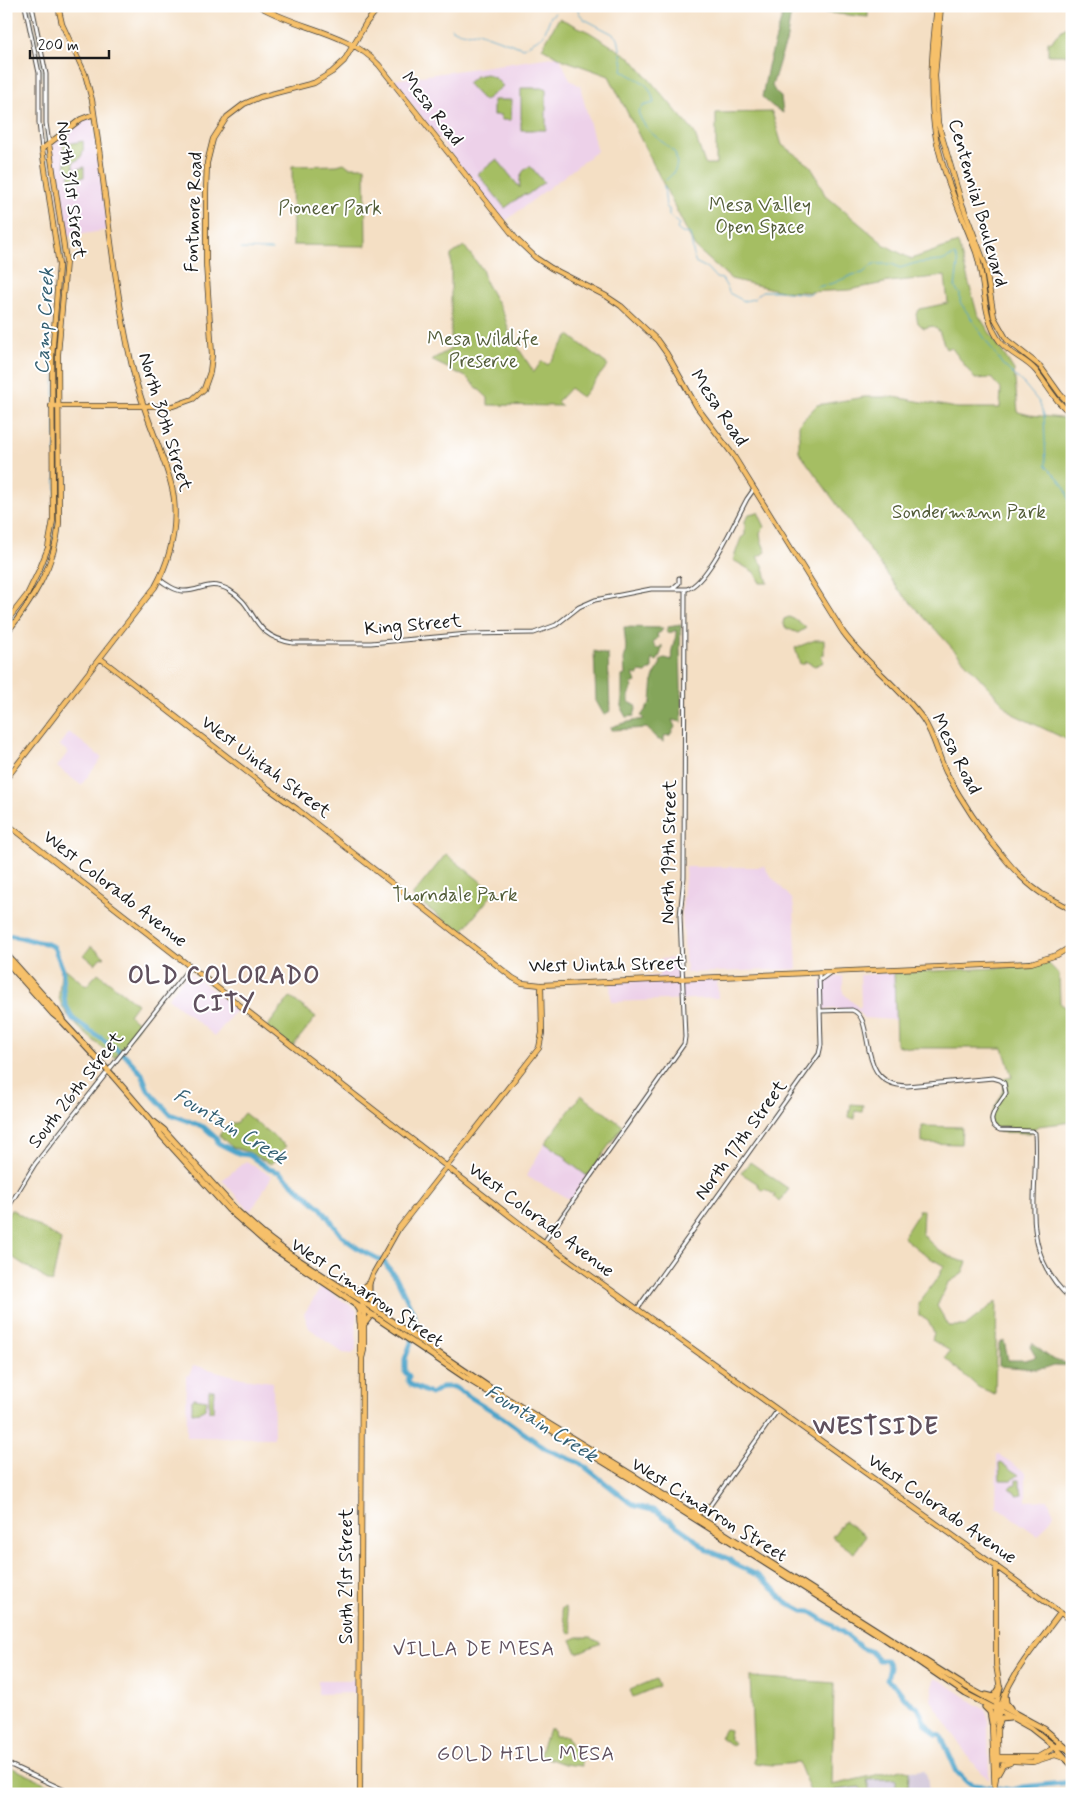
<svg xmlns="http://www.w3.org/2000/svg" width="1078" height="1800" viewBox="0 0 1078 1800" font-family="Mynerve,sans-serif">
	<rect width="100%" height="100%" fill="#fff"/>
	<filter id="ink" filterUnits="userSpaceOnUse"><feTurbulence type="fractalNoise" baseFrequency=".02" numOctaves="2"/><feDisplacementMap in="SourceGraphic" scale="10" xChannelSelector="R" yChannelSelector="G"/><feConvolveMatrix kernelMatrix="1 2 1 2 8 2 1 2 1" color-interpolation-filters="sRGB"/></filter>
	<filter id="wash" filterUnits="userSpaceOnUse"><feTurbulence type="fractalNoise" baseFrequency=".0096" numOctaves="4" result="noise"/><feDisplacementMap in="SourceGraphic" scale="20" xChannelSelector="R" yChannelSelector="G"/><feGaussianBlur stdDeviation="1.12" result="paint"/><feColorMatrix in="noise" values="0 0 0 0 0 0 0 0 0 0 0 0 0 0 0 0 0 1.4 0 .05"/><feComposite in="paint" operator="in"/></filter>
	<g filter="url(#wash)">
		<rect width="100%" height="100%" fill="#f4dfc4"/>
		<path fill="#edd1e9" d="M559,56L570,80L580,86L597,151L504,222L393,80Z
			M88,118L92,120L93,123L108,230L65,237L51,146L83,119Z
			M69,732L102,758L81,785L57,767L68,752L59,745Z
			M764,866L769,874L792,899L794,908L797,969L686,973L682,912L686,867H758Z
			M679,958L680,982L717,978L718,998L611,1002L610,979L659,976V959Z
			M188,972L236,1007V1010L215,1036L168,998Z
			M894,973L896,1020L863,1018L858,1011L852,1009H824L822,1008L821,983L827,977L843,976V993L859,1008L861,1006L860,975Z
			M545,1143L567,1158L566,1160L587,1176L571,1200L526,1176Z
			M246,1161L272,1176L256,1203L250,1211L222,1180Z
			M322,1286L357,1310L356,1349L353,1354L343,1353L309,1328L304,1314Z
			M193,1365L242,1378L273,1382L274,1438L187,1437L186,1377L190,1374Z
			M999,1454L1026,1473V1501L1048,1500L1054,1514L1038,1536L996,1506L997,1455Z
			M934,1678L942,1681L979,1706L985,1710L988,1716L989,1780L971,1761L931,1700Z
			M318,1680H357V1693L318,1694Z"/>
		<path fill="#ccbfd4" d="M924,1770L927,1776L929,1794H908L909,1771Z
			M871,1778L896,1779V1794H871L867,1779Z
			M860,1787L863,1794H836L835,1790Z"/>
		<path fill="#a5be64" stroke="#606d40" d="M809,6H868V17L810,11Z
			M559,18L589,32L631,58L694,132L705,164H716V113L772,112L782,145L811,166L825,195L885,245L911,259L958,243L977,313L1014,370L1018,412L1030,415L1072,419V742L1013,714L898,589L799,452V424L817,405L864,397H894L957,408H1000L1001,389L991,378L975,379L951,347L946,349L939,331L933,326L924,328L918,323L916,314L920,309L948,303L945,276L889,282L849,290L808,292L781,291L731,279L695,247L609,76L564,60L542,48Z
			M1072,25V55H1048V42H1052C1055,35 1064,27 1072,25Z
			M486,74L495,78L503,86L484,101L467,83L476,76Z
			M521,88H546V130H521Z
			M493,100H512L511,120H501V115H493Z
			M83,141C84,151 83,159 73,162L74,170L84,167V177L70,179L69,175L73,174L72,171H67L65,164L67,163H65L63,145Z
			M497,159L520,188C519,179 520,171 530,166L544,182L527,195L524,194L505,208L478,174Z
			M344,163L349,167H365L366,246L293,245L292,166L337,165Z
			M464,246L482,269L486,283L504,315L511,337L534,372L542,361L548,365L569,335L608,365L582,397L570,388L557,402L562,406L488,405V398L466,377L431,360L451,349V255Z
			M758,512L765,527L760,532L761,540L766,552L757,557L763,565L768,583H760L754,572L733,560L741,538L745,535V521L749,514Z
			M789,617L798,621L806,628L798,633L786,628L783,623L784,619Z
			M815,640H824V655L821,656L824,662L815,666L805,661V664H800L795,648Z
			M446,854L494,892L461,933L412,896Z
			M91,946L105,957L100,958L95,964L84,955Z
			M1048,963L1059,974L1060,1003L1069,1010L1072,1007V1122L1038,1126L1030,1133L999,1132L990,1123C992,1104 1004,1100 1004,1079L1012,1077L1003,1048H910L896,1045L894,973L1017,967Z
			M60,964L86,986L98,973L137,1004L129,1015L140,1024L115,1058C99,1044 60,1018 59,995C59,985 62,975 60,964Z
			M290,997L316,1017L292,1047L267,1027Z
			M581,1095L623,1126L587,1176L566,1160L567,1158L545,1143Z
			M851,1104L863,1105L862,1112L855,1111V1119L849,1117Z
			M244,1113L286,1146L271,1164L248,1152L232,1147L219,1135L230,1123H236Z
			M922,1126L962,1127L961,1144L922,1143Z
			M750,1162L789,1189L779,1202L774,1197L775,1195L765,1189L763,1191L759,1188L758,1184L741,1173Z
			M11,1209L61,1240L52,1283L6,1253V1217Z
			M918,1210H923L922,1233C932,1247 950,1260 967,1262L962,1274L948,1283L937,1306L949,1326H965L997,1301L995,1394L978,1387L945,1358L950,1351L932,1340L934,1333L928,1321L919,1315L918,1304L939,1276L944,1266L925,1255L903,1237L919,1212Z
			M209,1390H214L213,1411H209Z
			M194,1398L207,1400L205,1408L200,1412L192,1413V1400Z
			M1001,1463L1019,1475L1011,1480H1000L999,1464Z
			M1016,1480H1020V1487H1021L1022,1494L1018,1495L1009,1488L1012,1485L1016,1484Z
			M845,1521L866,1536L854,1553L832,1537L844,1521Z
			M565,1607L573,1632L569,1634L561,1609Z
			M578,1637H590L601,1643L577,1653L571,1640Z
			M750,1677L834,1683L832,1785L902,1769L909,1771L908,1794H896V1779L867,1780L870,1794H863L860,1787L835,1790L836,1794H811L799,1763L773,1765L754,1763Z
			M656,1679L659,1686L633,1697L630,1690Z
			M549,1729H553L554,1736H567L572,1748L578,1746L579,1747L582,1766L564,1764L539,1755Z
			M725,1729L730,1730L729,1738L734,1744L732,1746L720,1737Z
			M6,1765L70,1794H6Z"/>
		<path fill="#84a55a" stroke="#50603b" d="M785,6H792L786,43L781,56L772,86L776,93L781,97L783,113L772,106L762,97L768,66Z
			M681,625L680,648L682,722L672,720L675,727L670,735L664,736V742L657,739L647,728L612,730L611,727C623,723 632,721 644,719L641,716L651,702L653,678L660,665L661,659L665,658L672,660C669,649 677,641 676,630L668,634L666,631L668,627Z
			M624,627L663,628L661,632L657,634L658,638L653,642L655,647L659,648L662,645C662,652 660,655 657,661L652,659V670H649L646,673L639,672L638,675L633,674L636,682L631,684L633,686L629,694V702L635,705L636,709L634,716L626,717L622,710V676L625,675L624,658L627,651L626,648Z
			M594,651L608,655L610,711L604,715L596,701Z
			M1004,1341L1008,1360H1025L1036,1357L1030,1347L1032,1343C1047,1355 1052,1363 1072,1363V1366L1054,1365L1045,1368L1036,1369L999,1366V1343Z"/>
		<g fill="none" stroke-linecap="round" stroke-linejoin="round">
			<path stroke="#4da4ca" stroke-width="1" d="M29,6L44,80L46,144
				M577,6L579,13L584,19L611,33L618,38L623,65L622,70C640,83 649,79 654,103L643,106L638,112C645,133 660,138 675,153C679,166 676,172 666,180
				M569,8L574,6
				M451,28L456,31L467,33L478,32L523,48L543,36L551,16L555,13
				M46,148L62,249L63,275
				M664,186L666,207L669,209V216L679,224L677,229L682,233L690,234L695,262L707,268L716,278L722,279L728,289L729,293L744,301L754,299L762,291H778L806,294L812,293
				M241,249L272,250
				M817,287L834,283L852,275L863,273L873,264H892L900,268L916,263L942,261L955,255L958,263L955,288L960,294V302L1002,364L1024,384L1039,402L1044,415L1046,466C1064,484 1069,488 1070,514L1072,515
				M54,405L55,346L58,324
				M32,593C44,566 54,548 56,518L55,409
				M6,628L25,605"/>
			<path stroke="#4da4ca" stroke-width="5" d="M6,935L20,937L38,942L45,943L54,947L63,970V988L65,1004L73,1019L125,1055L142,1074L148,1090L170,1114L204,1127L217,1139L218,1143L240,1154L249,1155L269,1169L279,1172L321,1208L341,1235L349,1242L359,1249L384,1262L397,1279L412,1310L416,1323L415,1332L405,1359V1372L409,1376L408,1381L411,1385L431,1394L442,1387H454L502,1417L546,1449L580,1463L628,1501L636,1506L656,1511L691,1536L707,1550L729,1559L734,1564L757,1575L776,1590L780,1597L786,1602L803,1611L811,1612L841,1631L862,1648L870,1651L879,1660H886L890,1667L887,1680L896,1686L905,1698L918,1708L925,1723L936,1735L941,1736L957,1772L967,1782L974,1785L1013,1790L1023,1787L1072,1782"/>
		</g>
	</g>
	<g filter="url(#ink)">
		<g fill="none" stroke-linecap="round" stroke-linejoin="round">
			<defs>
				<path id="minor" d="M25,6L39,73V123L42,149
					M32,6L46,74V123L49,144
					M159,579C165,584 176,591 183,591C201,592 208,579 229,590C259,607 248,635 293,643H371L468,634L534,633L556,625L579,607L595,600L651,589H687C708,583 736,519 747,499L754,489
					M673,588L679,583V578
					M820,980L831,972
					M820,1011L852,1010C878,1019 853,1085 907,1086L993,1078L1000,1080L1004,1083L1006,1093C1000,1104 981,1122 1000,1130L1032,1131L1035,1133C1039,1196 1017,1252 1072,1300
					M6,1211L35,1164L190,967
					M544,1242L684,1044L685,1037L680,916L684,877L685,589
					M637,1309L819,1054L821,1045L819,972
					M709,1507L777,1411
					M6,1763L73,1794"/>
				<path id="major" d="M259,6C298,29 347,31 379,65L517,240L536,258L551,268L606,296L621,306L657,340L667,354L697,407L733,455L843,632C866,664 900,687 923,719C934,735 938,755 946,772C961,800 980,829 1001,854C1012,868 1027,884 1042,894C1052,900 1063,903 1072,911
					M937,6C932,51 928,94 936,138C944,178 962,215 976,252C986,281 981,318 1001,343C1011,355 1026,359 1036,371C1048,386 1056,403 1072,414
					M941,6L935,76L938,123L961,201L985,264L994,317L1007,340L1040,366L1060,394L1072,407
					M51,406H173L193,399L204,389L210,372L212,355L206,263V192L207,163L213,139L227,117L244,104L260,97L314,83L332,72L344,61L366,23L380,6
					M6,622L27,595L40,568L48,548L53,520L52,356L59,265L42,149L81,119L94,114
					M6,634C32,601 55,566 59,523L58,354L66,261L49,144
					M100,658L269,789L297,809L513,978L522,983L541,985L1031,963L1057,955L1072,946
					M6,779L155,587C170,560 177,530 174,499C172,480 164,463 158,445C148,419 138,393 132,366C112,279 106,188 92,100L85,74L62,24L58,6
					M6,823L537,1237L1072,1621
					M361,1311L364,1297L373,1274L399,1228L539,1048L542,1033L541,985
					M360,1319V1352L362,1358
					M996,1757H1038L1057,1746L1065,1748
					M996,1760L1033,1762L1055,1755L1064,1758
					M998,1774L1003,1765L1010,1763
					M995,1783C1000,1762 995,1739 998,1718C1005,1678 1037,1645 1060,1613
					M360,1794L362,1358L364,1350V1308
					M995,1794L992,1726L1000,1689L996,1664V1566"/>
				<path id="highway" d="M6,954L57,1011L62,1019
					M6,961L53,1014L63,1022L113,1076L151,1120L161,1135L228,1209L270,1246L466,1378L635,1481L884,1638L966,1694L1015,1719L1031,1728L1055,1747L1072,1765
					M154,1122L164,1130L238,1212L263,1234L288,1253L359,1299L493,1390L632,1475L963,1685L1044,1729L1072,1753
					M369,1283V1296L376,1307
					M346,1288L359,1291L369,1283
					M355,1304L359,1310L360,1322
					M365,1323L371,1315L375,1316
					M693,1511L701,1512L708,1507
					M1005,1694L1006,1703L1010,1708
					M986,1695L994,1697L1000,1688
					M985,1707L990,1712L992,1723
					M997,1728L1001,1719L1010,1718"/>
			</defs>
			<use href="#minor" stroke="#3c3935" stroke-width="5"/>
			<use href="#major" stroke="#3c3935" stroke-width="6"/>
			<use href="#highway" stroke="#3c3935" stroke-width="7"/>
			<use href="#minor" stroke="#fff" stroke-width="3"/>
			<use href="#major" stroke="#f6c06b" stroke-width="4.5"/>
			<use href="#highway" stroke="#f6c06b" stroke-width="5"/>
		</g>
	</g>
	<g text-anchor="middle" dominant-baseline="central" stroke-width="4" stroke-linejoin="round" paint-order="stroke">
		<g font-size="19" fill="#1c1c1c" stroke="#fff">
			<text transform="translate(432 109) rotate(52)">Mesa Road</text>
			<text transform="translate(71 190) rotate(83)">North 31st Street</text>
			<text transform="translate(978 203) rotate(74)">Centennial Boulevard</text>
			<text transform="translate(194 212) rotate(-88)">Fontmore Road</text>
			<text transform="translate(719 408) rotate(56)">Mesa Road</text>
			<text transform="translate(165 422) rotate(73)">North 30th Street</text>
			<text transform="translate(413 625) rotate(-5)">King Street</text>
			<text transform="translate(956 754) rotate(63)">Mesa Road</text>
			<text transform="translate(266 767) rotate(37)">West Uintah Street</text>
			<text transform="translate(669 852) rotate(-89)">North 19th Street</text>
			<text transform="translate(115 889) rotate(38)">West Colorado Avenue</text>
			<text transform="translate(607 965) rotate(-1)">West Uintah Street</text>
			<text transform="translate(76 1090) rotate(-52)">South 26th Street</text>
			<text transform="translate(741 1140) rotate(-54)">North 17th Street</text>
			<text transform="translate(541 1220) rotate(37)">West Colorado Avenue</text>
			<text transform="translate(367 1293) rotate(34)">West Cimarron Street</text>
			<text transform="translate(942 1509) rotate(35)">West Colorado Avenue</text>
			<text transform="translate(709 1510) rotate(32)">West Cimarron Street</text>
			<text transform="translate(346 1576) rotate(-90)">South 21st Street</text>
		</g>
		<g font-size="19" fill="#535d39" stroke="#fff">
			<text x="760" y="205">Mesa Valley<tspan x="760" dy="22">Open Space</tspan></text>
			<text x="330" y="208">Pioneer Park</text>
			<text x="483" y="339">Mesa Wildlife<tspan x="483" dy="22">Preserve</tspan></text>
			<text x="969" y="512">Sondermann Park</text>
			<text x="455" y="895">Thorndale Park</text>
		</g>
		<g font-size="20" font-style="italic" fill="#346073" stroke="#fff">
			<text transform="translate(45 321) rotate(-87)">Camp Creek</text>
			<text transform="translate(230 1127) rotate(31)">Fountain Creek</text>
			<text transform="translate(541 1424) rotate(32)">Fountain Creek</text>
		</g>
		<g font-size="20" letter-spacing="1" fill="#60515e" stroke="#fff">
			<text x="474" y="1649">VILLA DE MESA</text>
			<text x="526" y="1754">GOLD HILL MESA</text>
		</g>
		<g font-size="24" font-weight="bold" letter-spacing="1" fill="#60515e" stroke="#fff">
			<text x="224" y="976">OLD COLORADO<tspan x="224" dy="28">CITY</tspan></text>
			<text x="876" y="1427">WESTSIDE</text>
		</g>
	</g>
	<rect width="1078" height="1800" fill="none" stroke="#fff" stroke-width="25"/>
	<path d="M30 50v8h79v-8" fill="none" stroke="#1c1c1c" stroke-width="2.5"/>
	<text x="38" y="50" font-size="15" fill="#1c1c1c" stroke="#ffffff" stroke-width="4" paint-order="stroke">200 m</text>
</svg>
